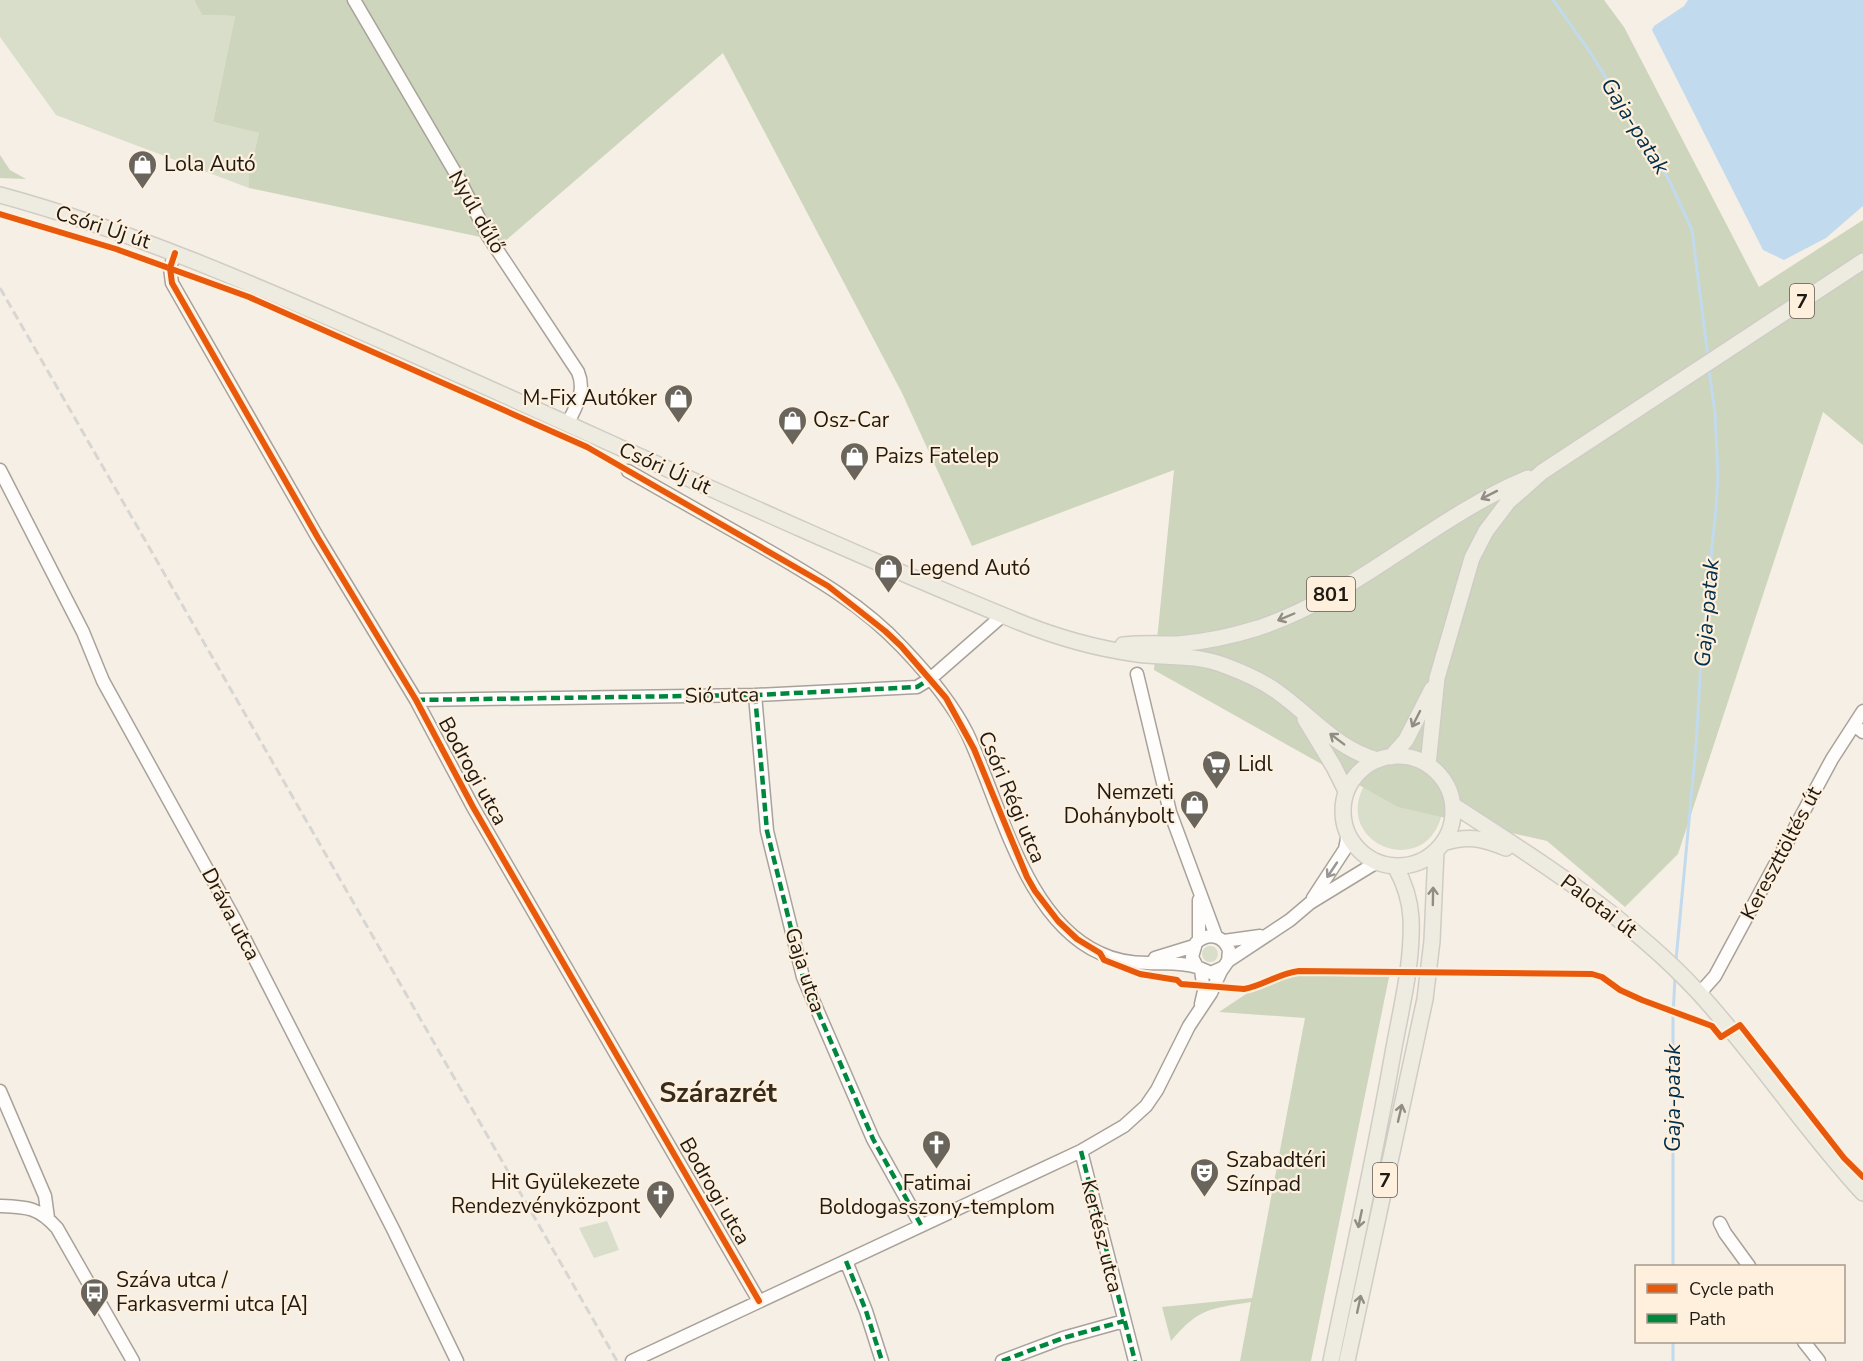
<svg xmlns="http://www.w3.org/2000/svg" width="1863" height="1361" viewBox="0 0 1863 1361" font-family="'Nunito Sans',sans-serif">
	<rect width="100%" height="100%" fill="#f6efe5"/>
	<path fill="#d8dec9" d="M0,0H194L202,15L235,16L213,122L259,133L249,173V188L56,115L0,37Z
		M1369,778L1443,809C1430,886 1323,842 1369,778Z
		M1202 954a8 8 0 1 1 16 0a8 8 0 1 1-16 0Z
		M607,1221L619,1250L594,1258L579,1228Z"/>
	<path fill="#cdd6bc" d="M194,0H1604L1624,27L1759,287L1863,220V445L1823,412L1678,854L1625,907L1547,841L1398,807L1154,670L1174,470L972,546L902,393L723,53L504,242L249,188V173L259,133L213,122L235,16L202,15Z
		M0,155L10,170L26,179L0,178Z
		M1290,975L1389,977L1311,1361H1240L1251,1302C1209,1309 1199,1308 1171,1341L1162,1307L1252,1298L1305,1018L1219,1012L1249,992Z"/>
	<path fill="#c2daed" d="M1688,0H1863V206L1826,238L1784,260L1763,250L1652,30L1654,26L1684,6Z"/>
	<g fill="none" stroke-linecap="round" stroke-linejoin="round">
		<path stroke="#c2daed" stroke-width="3" d="M1553,0L1590,52L1669,180L1692,230L1708,357
			M1676,960L1696,746L1702,646L1716,508L1718,475L1715,413L1709,369
			M1673,1266V1017L1675,976
			M1673,1361V1342"/>
		<defs>
			<path id="minor" d="M354,0L459,179L488,236L578,372C586,391 576,406 568,423
				M175,253L170,268L172,283L318,538L416,700L473,807L759,1301
				M0,470L83,632L103,681L235,920L393,1229L457,1361
				M628,471C673,497 718,522 762,547C812,576 862,604 902,647C927,673 951,701 967,733C1000,802 1024,919 1100,953C1114,960 1132,963 1148,963C1166,964 1180,962 1197,967
				M1137,674L1170,812L1216,936
				M755,695L767,831L803,977L873,1139L921,1225
				M416,700L755,695L917,687L930,679L1002,616
				M1854,725L1863,732
				M1313,898L1345,849L1348,834
				M1199,900V940
				M1224,941L1260,936
				M1155,958L1194,946
				M1224,967L1211,973L1197,967L1192,957L1196,943C1208,932 1223,935 1229,950L1228,961
				M1201,970L1204,991L1201,1004
				M1699,994L1715,976L1832,759L1863,711
				M0,1091L45,1196L48,1218
				M1081,1151L1135,1361
				M0,1206C27,1207 38,1207 57,1228L133,1361
				M1720,1223L1725,1233L1749,1266
				M846,1261L866,1311L882,1361
				M1804,1342L1819,1361
				M632,1361L1081,1151L1124,1126L1146,1106L1157,1090L1189,1026L1211,993L1221,971L1228,961L1290,920L1310,903L1377,862
				M1002,1361L1063,1338L1124,1321"/>
			<path id="major" d="M0,195C136,232 264,289 394,346C598,436 800,532 1007,617C1049,635 1092,648 1137,654C1168,658 1196,654 1226,666C1245,673 1263,681 1279,693C1311,716 1338,750 1378,760
				M1123,645C1141,643 1160,644 1178,644C1205,642 1232,636 1258,628C1357,595 1433,517 1528,478
				M1305,719L1334,767L1346,791
				M1343 811a55 55 0 1 1 110 0a55 55 0 1 1-110 0Z
				M1391,757L1406,740L1432,689
				M1428,765L1437,678L1472,558L1486,531L1508,502L1542,472L1863,261
				M1453,805C1537,859 1631,919 1698,992C1757,1056 1804,1129 1863,1193
				M1443,843C1468,835 1482,838 1506,848
				M1331,1361C1352,1258 1375,1156 1393,1053C1401,1008 1413,963 1411,918C1410,899 1404,882 1395,866
				M1347,1361L1425,999L1432,941L1436,851"/>
		</defs>
		<use href="#minor" stroke="#a8a29a" stroke-width="15"/>
		<use href="#major" stroke="#cfccc6" stroke-width="18"/>
		<use href="#minor" stroke="#fefdfb" stroke-width="12"/>
		<use href="#major" stroke="#eeebe1" stroke-width="15"/>
		<path stroke="#d7d6d2" stroke-width="3" stroke-dasharray="9 4.5" stroke-linecap="butt" d="M0,288L617,1361"/>
		<path stroke="#00873e" stroke-width="4.5" stroke-dasharray="9 4.5" stroke-linecap="butt" d="M755,695L767,831L803,977L873,1139L921,1225
			M416,700L755,695L917,687L930,679
			M1081,1151L1135,1361
			M846,1261L866,1311L882,1361
			M1002,1361L1063,1338L1124,1321"/>
		<defs>
			<path id="cycleway" d="M0,214L116,249L249,297L587,447L828,586L885,631L901,646L946,698L974,749L1027,877L1035,891L1058,921L1077,939L1100,953L1104,960L1140,974L1177,980L1181,984L1244,989C1263,986 1279,973 1299,971L1592,974L1602,977L1620,990L1642,1000L1712,1026L1721,1037L1740,1025L1844,1158L1863,1177
				M175,253L170,268L172,283L318,538L416,700L473,807L759,1301"/>
		</defs>
		<use href="#cycleway" stroke="#fef0dd" stroke-width="10"/>
		<use href="#cycleway" stroke="#e8590c" stroke-width="6"/>
	</g>
	<defs><path id="oneway-shaft" d="M-6 0H5M1.5-3L5.5 0L1.5 3" fill="none" stroke-width="1.6" stroke-linecap="round" stroke-linejoin="round" transform="scale(1.5)"/></defs>
	<g stroke="#918d84">
		<use href="#oneway-shaft" transform="translate(1489 495) rotate(153)"/>
		<use href="#oneway-shaft" transform="translate(1286 617) rotate(157)"/>
		<use href="#oneway-shaft" transform="translate(1416 719) rotate(117)"/>
		<use href="#oneway-shaft" transform="translate(1337 739) rotate(-143)"/>
		<use href="#oneway-shaft" transform="translate(1433 896) rotate(-89)"/>
		<use href="#oneway-shaft" transform="translate(1400 1113) rotate(-77)"/>
		<use href="#oneway-shaft" transform="translate(1360 1219) rotate(102)"/>
		<use href="#oneway-shaft" transform="translate(1359 1304) rotate(-78)"/>
	</g>
	<use stroke="#9a9793" href="#oneway-shaft" transform="translate(1332 870) rotate(124)"/>
	<defs>
		<symbol id="shop-pin" viewBox="-11 -11 22 30"><path d="M0 17L-7.5 6A9.5 9.5 0 1 1 7.5 6Z" fill="#6a655c" stroke="#fef0dd"/><path d="M-5-2.5h2.3a2.7 3.5 0 0 1 5.4 0H5L5.5 6h-11ZM-1.5-2.5h3a1.5 2.3 0 0 0-3 0Z" fill="#fff"/></symbol>
		<symbol id="supermarket-pin" viewBox="-11 -11 22 30"><path d="M0 17L-7.5 6A9.5 9.5 0 1 1 7.5 6Z" fill="#6a655c" stroke="#fef0dd"/><path d="M-6-5.5h2.5l.6 2H6L4.5 2H-2.5L-4.4-4H-6ZM-1.5 3.2a1.3 1.3 0 1 0 .1 0ZM3 3.2a1.3 1.3 0 1 0 .1 0Z" fill="#fff"/></symbol>
		<symbol id="church-pin" viewBox="-11 -11 22 30"><path d="M0 17L-7.5 6A9.5 9.5 0 1 1 7.5 6Z" fill="#6a655c" stroke="#fef0dd"/><path d="M-1.2-6h2.4v3.5h3.3v2.4h-3.3V6h-2.4V-.1h-3.3v-2.4h3.3Z" fill="#fff"/></symbol>
		<symbol id="theatre-pin" viewBox="-11 -11 22 30"><path d="M0 17L-7.5 6A9.5 9.5 0 1 1 7.5 6Z" fill="#6a655c" stroke="#fef0dd"/><path d="M-5-5.5Q0-4 5-5.5V0Q5 5 0 6Q-5 5-5 0ZM-3.3-2.5H-1v1.5H-3.3ZM1-2.5H3.3v1.5H1ZM-2.8 1Q0 5.5 2.8 1Z" fill="#fff"/></symbol>
		<symbol id="bus-pin" viewBox="-11 -11 22 30"><path d="M0 17L-7.5 6A9.5 9.5 0 1 1 7.5 6Z" fill="#6a655c" stroke="#fef0dd"/><path d="M-5-6H5V4H4V6H2V4H-2V6H-4V4H-5ZM-3.5-4V0h7V-4ZM-3.5 1.2v1.5H-2V1.2ZM2 1.2v1.5H3.5V1.2Z" fill="#fff"/></symbol>
	</defs>
	<g fill-rule="evenodd">
		<use href="#shop-pin" x="126" y="148" width="33" height="45"/>
		<use href="#shop-pin" x="662" y="382" width="33" height="45"/>
		<use href="#shop-pin" x="776" y="404" width="33" height="45"/>
		<use href="#shop-pin" x="838" y="440" width="33" height="45"/>
		<use href="#shop-pin" x="872" y="552" width="33" height="45"/>
		<use href="#supermarket-pin" x="1200" y="748" width="33" height="45"/>
		<use href="#shop-pin" x="1178" y="788" width="33" height="45"/>
		<use href="#church-pin" x="920" y="1128" width="33" height="45"/>
		<use href="#theatre-pin" x="1188" y="1156" width="33" height="45"/>
		<use href="#church-pin" x="644" y="1178" width="33" height="45"/>
		<use href="#bus-pin" x="78" y="1276" width="33" height="45"/>
	</g>
	<g text-anchor="middle" dominant-baseline="central" stroke-width="4.5" stroke-linejoin="round" paint-order="stroke">
		<g fill="#fef0dd" stroke="#625a50" stroke-width="1.5">
			<rect x="1790" y="284" width="24" height="34" rx="4.5"/>
			<rect x="1307" y="577" width="48" height="34" rx="4.5"/>
			<rect x="1373" y="1163" width="24" height="34" rx="4.5"/>
		</g>
		<g font-size="20" font-weight="bold" fill="#1f1a13">
			<text x="1802" y="301">7</text>
			<text x="1331" y="594">801</text>
			<text x="1385" y="1180">7</text>
		</g>
		<g font-size="21" fill="#1f1a13" stroke="#fef0dd" text-anchor="start">
			<text x="164" y="164">Lola Autó</text>
			<text x="657" y="398" text-anchor="end">M-Fix Autóker</text>
			<text x="813" y="420">Osz-Car</text>
			<text x="875" y="456">Paizs Fatelep</text>
			<text x="909" y="568">Legend Autó</text>
			<text x="1238" y="764">Lidl</text>
			<text x="1174" y="792" text-anchor="end">Nemzeti<tspan x="1174" dy="24">Dohánybolt</tspan></text>
			<text x="1226" y="1160">Szabadtéri<tspan x="1226" dy="24">Színpad</tspan></text>
			<text x="640" y="1182" text-anchor="end">Hit Gyülekezete<tspan x="640" dy="24">Rendezvényközpont</tspan></text>
			<text x="937" y="1183" text-anchor="middle">Fatimai<tspan x="937" dy="24">Boldogasszony-templom</tspan></text>
			<text x="116" y="1280">Száva utca /<tspan x="116" dy="24">Farkasvermi utca [A]</tspan></text>
		</g>
		<g font-size="21" fill="#1f1a13" stroke="#fef0dd">
			<text transform="translate(477 212) rotate(60)">Nyúl dűlő</text>
			<text transform="translate(103 227) rotate(18)">Csóri Új út</text>
			<text transform="translate(665 468) rotate(24)">Csóri Új út</text>
			<text transform="translate(722 695) rotate(-1)">Sió utca</text>
			<text transform="translate(473 771) rotate(61)">Bodrogi utca</text>
			<text transform="translate(1012 797) rotate(67)">Csóri Régi utca</text>
			<text transform="translate(1781 853) rotate(-62)">Kereszttöltés út</text>
			<text transform="translate(1599 906) rotate(37)">Palotai út</text>
			<text transform="translate(231 914) rotate(62)">Dráva utca</text>
			<text transform="translate(805 970) rotate(72)">Gaja utca</text>
			<text transform="translate(715 1191) rotate(60)">Bodrogi utca</text>
			<text transform="translate(1102 1236) rotate(76)">Kertész utca</text>
		</g>
		<g font-size="22" font-style="italic" fill="#002e4b" stroke="#fef0dd">
			<text transform="translate(1635 126) rotate(58)">Gaja-patak</text>
			<text transform="translate(1707 613) rotate(-85)">Gaja-patak</text>
			<text transform="translate(1673 1098) rotate(-90)">Gaja-patak</text>
		</g>
		<g font-size="27" font-weight="bold" fill="#372b1d" stroke="#fef0dd">
			<text x="718" y="1093">Szárazrét</text>
		</g>
	</g>
	<rect x="1635" y="1265" width="210" height="78" fill="#fef0dd" stroke="#a59a8c" stroke-width="1.5"/>
	<rect x="1647" y="1284" width="30" height="9" fill="#e8590c" stroke="#a59a8c" stroke-width="1.5"/>
	<text x="1689" y="1295" font-size="18" fill="#1f1a13">Cycle path</text>
	<rect x="1647" y="1314" width="30" height="9" fill="#00873e" stroke="#a59a8c" stroke-width="1.5"/>
	<text x="1689" y="1325" font-size="18" fill="#1f1a13">Path</text>
</svg>
